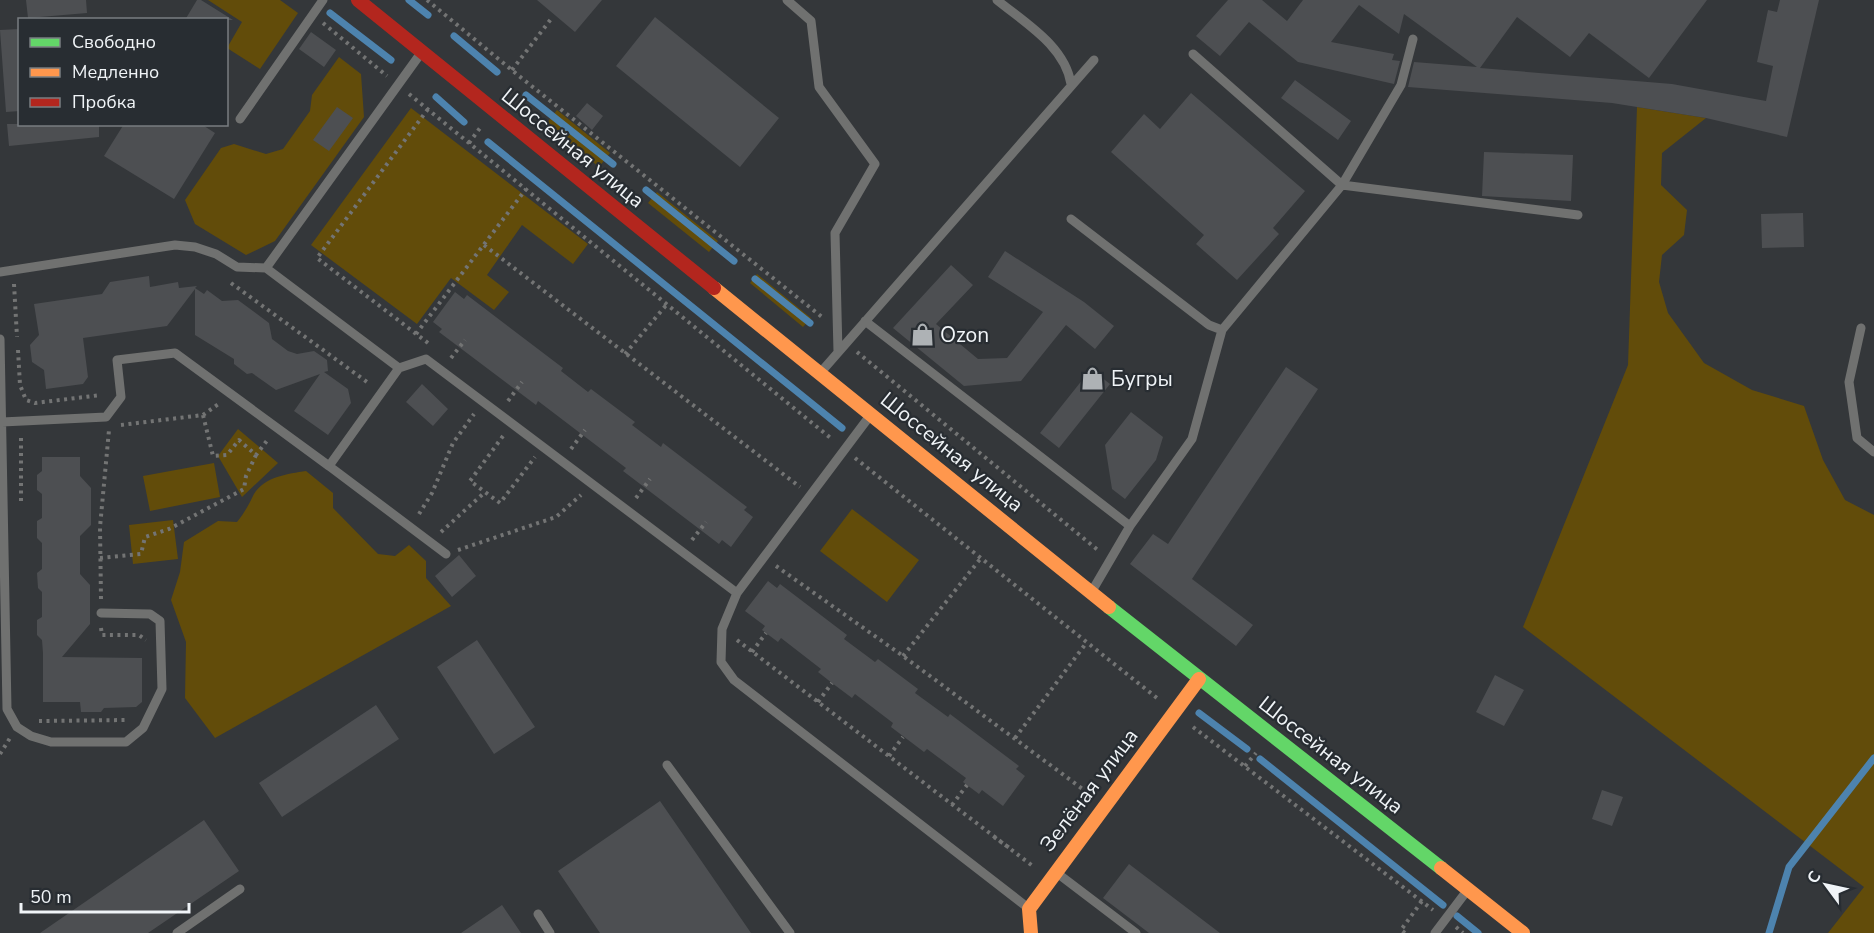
<svg xmlns="http://www.w3.org/2000/svg" width="1874" height="933" viewBox="0 0 1874 933" font-family="'Nunito Sans',sans-serif">
	<rect width="100%" height="100%" fill="#34373a"/>
	<path fill="#624c0a" d="M208,0H280L298,13L260,69L227,48L242,22Z
		M339,57L361,74L364,117L275,241L246,255L195,224L185,200L221,148L234,144L266,154L283,149L310,111L312,95Z
		M1637,107L1706,118L1662,153L1661,185L1687,210L1684,235L1662,255L1659,282L1668,313L1704,363L1752,390L1804,406L1823,460L1845,500L1874,515V933H1828L1864,887L1523,627L1628,365Z
		M411,108L588,244L573,264L522,225L487,275L509,292L494,310L451,278L417,324L311,245Z
		M557,110L610,153L599,167L546,124Z
		M657,192L718,241L709,252L648,203Z
		M757,274L811,318L803,327L750,283Z
		M238,429L278,463L242,497L218,456Z
		M214,463L220,497L150,511L143,476Z
		M306,471L333,493V508L378,554L395,556L409,545L426,561V578L451,606L215,738L185,698L186,642L171,600L180,572L184,542L218,521L237,522C244,513 247,508 252,498C261,477 287,474 306,471Z
		M852,509L919,560L887,602L820,551Z
		M173,520L178,559L133,564L129,525Z"/>
	<g fill="none" stroke-linecap="round" stroke-linejoin="round">
		<path stroke="#4d83ae" stroke-width="7" d="M409,0L428,15
			M330,13L391,60
			M454,36L497,72
			M526,95L613,164
			M436,97L464,122
			M488,142L842,428
			M646,190L734,261
			M755,279L810,323
			M1199,713L1247,749
			M1260,759L1443,905
			M1457,916L1478,933
			M1769,933L1789,867L1874,758"/>
	</g>
	<path fill="#4d4f52" d="M26,0H86L87,13L28,18Z
		M197,0H201L233,20H185Z
		M537,0H602L575,32Z
		M1228,0H1262L1287,21L1303,0H1707L1649,78L1589,33L1570,57L1517,17L1480,68L1672,84L1766,101L1773,66L1757,62L1768,10L1777,12L1780,0H1819L1787,137L1706,118L1612,103L1408,87L1414,62L1477,67L1404,14L1399,34L1359,5L1331,42L1394,54L1392,60L1400,61L1394,84L1298,62L1249,22L1220,56L1196,36Z
		M655,17L779,118L740,167L616,66Z
		M20,29V111L6,112L0,30Z
		M311,32L336,50L324,67L299,49Z
		M1295,80L1351,121L1338,140L1281,98Z
		M1191,93L1305,191L1273,228L1279,234L1237,280L1196,244L1204,235L1111,152L1144,114L1160,129Z
		M587,103L603,116L592,130L576,116Z
		M337,107L353,118L329,151L313,140Z
		M7,124H99V137L9,146Z
		M124,124H201L215,133L174,199L104,156Z
		M1484,152L1573,155L1571,201L1482,196Z
		M1803,213L1804,247L1762,248L1761,214Z
		M1005,251L1084,302L1114,326L1095,349L1066,325L1021,381L964,386L893,328L951,265L973,285L936,324L978,359L1007,358L1043,312L988,277Z
		M149,276L150,287L178,282L179,288L197,286L195,288L204,294L207,290L222,301L238,300L269,323L272,339L288,351L297,354L314,351L327,360L328,371L324,372L348,389L351,403L328,435L294,411L320,374L276,390L252,373L247,374L234,364V359L195,335V289L167,326L83,338L88,377L83,384L46,389L44,370L32,362L30,345L39,335L34,304L102,294L110,282Z
		M455,292L464,299L467,295L563,368L561,371L588,392L591,389L635,422L632,425L661,447L663,443L747,507L744,510L753,517L731,547L722,540L719,544L623,471L626,468L538,401L536,405L439,332L442,329L433,322Z
		M1286,367L1318,389L1192,579L1253,625L1236,646L1130,564L1153,534L1168,544Z
		M1091,369L1110,384L1059,448L1040,433Z
		M422,384L448,409L433,426L406,402Z
		M1131,412L1163,437L1156,460L1125,499L1112,489L1105,445Z
		M42,457H80V476L91,488V525L80,536V574L90,585V624L62,657L142,658V702L136,707L104,708L101,712H81L80,702H43V653L42,640L37,635V620L42,617V592L38,588L37,573L42,569V543L37,538V521L42,518V494L37,490V475L42,471Z
		M459,555L476,576L452,597L435,576Z
		M768,581L777,588L780,584L847,635L844,639L875,662L878,659L918,689L915,693L948,717L950,714L1019,766L1016,769L1025,776L1003,806L982,790L979,794L963,782L966,778L927,749L924,752L891,727L893,723L855,694L852,698L832,683L818,672L821,669L781,638L778,642L762,630L765,626L745,611Z
		M477,640L535,727L494,754L437,667Z
		M1495,675L1524,690L1504,726L1476,712Z
		M376,705L399,739L282,817L259,783Z
		M1602,790L1623,797L1612,826L1592,819Z
		M660,801L751,933H600L558,871Z
		M204,820L239,871L148,933H40Z
		M1129,864L1220,933H1149L1103,898Z
		M502,905L521,933H461Z"/>
	<g fill="none" stroke-linecap="round" stroke-linejoin="round">
		<path stroke="#737474" stroke-width="4" stroke-dasharray="3 4.5" stroke-linecap="butt" d="M427,0L519,76L822,317
			M323,23L387,76
			M512,70L551,19
			M409,94L833,440
			M469,143L480,128
			M484,245L800,487
			M231,283L367,382L368,386
			M14,284L17,337
			M416,334L526,189
			M428,343L317,258L428,109
			M18,350L20,385L26,400L35,403L101,395
			M857,352L1099,551
			M625,354L668,303
			M451,358L465,340
			M508,401L522,382
			M203,415L213,456L227,455L239,440L256,455L269,438
			M121,425L203,415L220,403
			M503,436L470,481L500,503L535,457
			M571,449L585,430
			M855,458L1157,698
			M636,498L650,479
			M21,501V434
			M419,514L432,493L453,443L474,414
			M441,532L485,492
			M692,540L706,522
			M458,550L556,517L581,495
			M100,558L141,554L145,537L169,529L244,489L246,476L256,455
			M776,566L903,656L1088,793
			M101,599L100,527L109,430
			M101,628L102,635H139L146,640
			M737,640L1034,867
			M752,652L766,633
			M903,656L981,558
			M818,702L832,683
			M39,721L128,720
			M1193,727L1433,910
			M1015,738L1087,642
			M0,754L10,738
			M889,756L903,737
			M1245,766L1256,753
			M952,805L967,785
			M994,837L1011,849
			M1456,927L1463,933
			M1405,933L1401,930L1422,901"/>
		<path stroke="#707170" stroke-width="9" d="M787,0L811,21L819,87L875,164L835,233L838,352
			M997,0C1025,23 1065,46 1071,84
			M1193,54L1342,185L1578,215
			M240,119L323,0
			M1071,219L1209,325L1222,330
			M0,272L175,245L195,247L216,254L237,267L266,268L421,53
			M865,321L1130,526
			M1861,328L1849,382L1857,438L1874,452
			M0,339L7,709L17,727L31,736L51,742H126L143,728L162,689L160,621L150,614L101,613
			M399,368L426,359L737,593
			M821,372L1094,60
			M869,417L737,593L722,629L721,662L734,680L1027,907
			M2,422L106,417L121,397L117,360L175,353L329,466L399,368L266,268
			M329,466L446,554
			M1092,591L1130,526L1192,439L1222,330L1342,185L1401,85L1413,39
			M667,765L790,933
			M1057,873L1136,933
			M538,914L550,933
			M177,933L240,889
			M1435,933L1466,892"/>
		<path stroke="#63d668" stroke-width="14" d="M1109,607L1441,868"/>
		<path stroke="#ff974d" stroke-width="14" d="M714,288L1109,607
			M1441,868L1523,933
			M1031,933L1029,909L1199,679"/>
		<path stroke="#b3261e" stroke-width="14" d="M358,0L714,288"/>
	</g>
	<defs>
		<symbol id="shop-bare" viewBox="-9 -9 18 18"><path d="M-5-2.5h2.3a2.7 3.5 0 0 1 5.4 0H5L5.5 6h-11ZM-1.5-2.5h3a1.5 2.3 0 0 0-3 0Z" fill="#aeb2b5" stroke="#282d32" stroke-width="2.5" paint-order="stroke"/></symbol>
	</defs>
	<g fill-rule="evenodd">
		<use href="#shop-bare" x="906" y="318" width="33" height="33"/>
		<use href="#shop-bare" x="1076" y="362" width="33" height="33"/>
	</g>
	<g text-anchor="middle" dominant-baseline="central" stroke-width="4.5" stroke-linejoin="round" paint-order="stroke">
		<g font-size="21" fill="#f0f4f7" stroke="#282d32">
			<text transform="translate(573 148) rotate(39)">Шоссейная улица</text>
			<text transform="translate(952 452) rotate(39)">Шоссейная улица</text>
			<text transform="translate(1331 755) rotate(38)">Шоссейная улица</text>
			<text transform="translate(1089 790) rotate(-53)">Зелёная улица</text>
		</g>
		<g font-size="21" fill="#f0f4f7" stroke="#282d32" text-anchor="start">
			<text x="940" y="335">Ozon</text>
			<text x="1111" y="379">Бугры</text>
		</g>
	</g>
	<rect x="18" y="18" width="210" height="108" fill="#282d32" stroke="#787d81" stroke-width="1.5"/>
	<rect x="30" y="38" width="30" height="9" fill="#63d668" stroke="#787d81" stroke-width="1.5"/>
	<text x="72" y="48" font-size="18" fill="#f0f4f7">Свободно</text>
	<rect x="30" y="68" width="30" height="9" fill="#ff974d" stroke="#787d81" stroke-width="1.5"/>
	<text x="72" y="78" font-size="18" fill="#f0f4f7">Медленно</text>
	<rect x="30" y="98" width="30" height="9" fill="#b3261e" stroke="#787d81" stroke-width="1.5"/>
	<text x="72" y="108" font-size="18" fill="#f0f4f7">Пробка</text>
	<g transform="translate(1826 885) rotate(303)" stroke="#282d32" stroke-width="4.5" paint-order="stroke">
	<path d="M0-4.5L10 22L0 15L-10 22Z" fill="#f0f4f7"/>
	<text y="-9" font-size="16" font-weight="bold" text-anchor="middle" fill="#f0f4f7">С</text>
	</g>
	<path d="M21 903v9h168v-9" fill="none" stroke="#f0f4f7" stroke-width="3"/>
	<text x="30" y="903" font-size="18" fill="#f0f4f7" stroke="#282d32" stroke-width="4.5" paint-order="stroke">50 m</text>
</svg>
